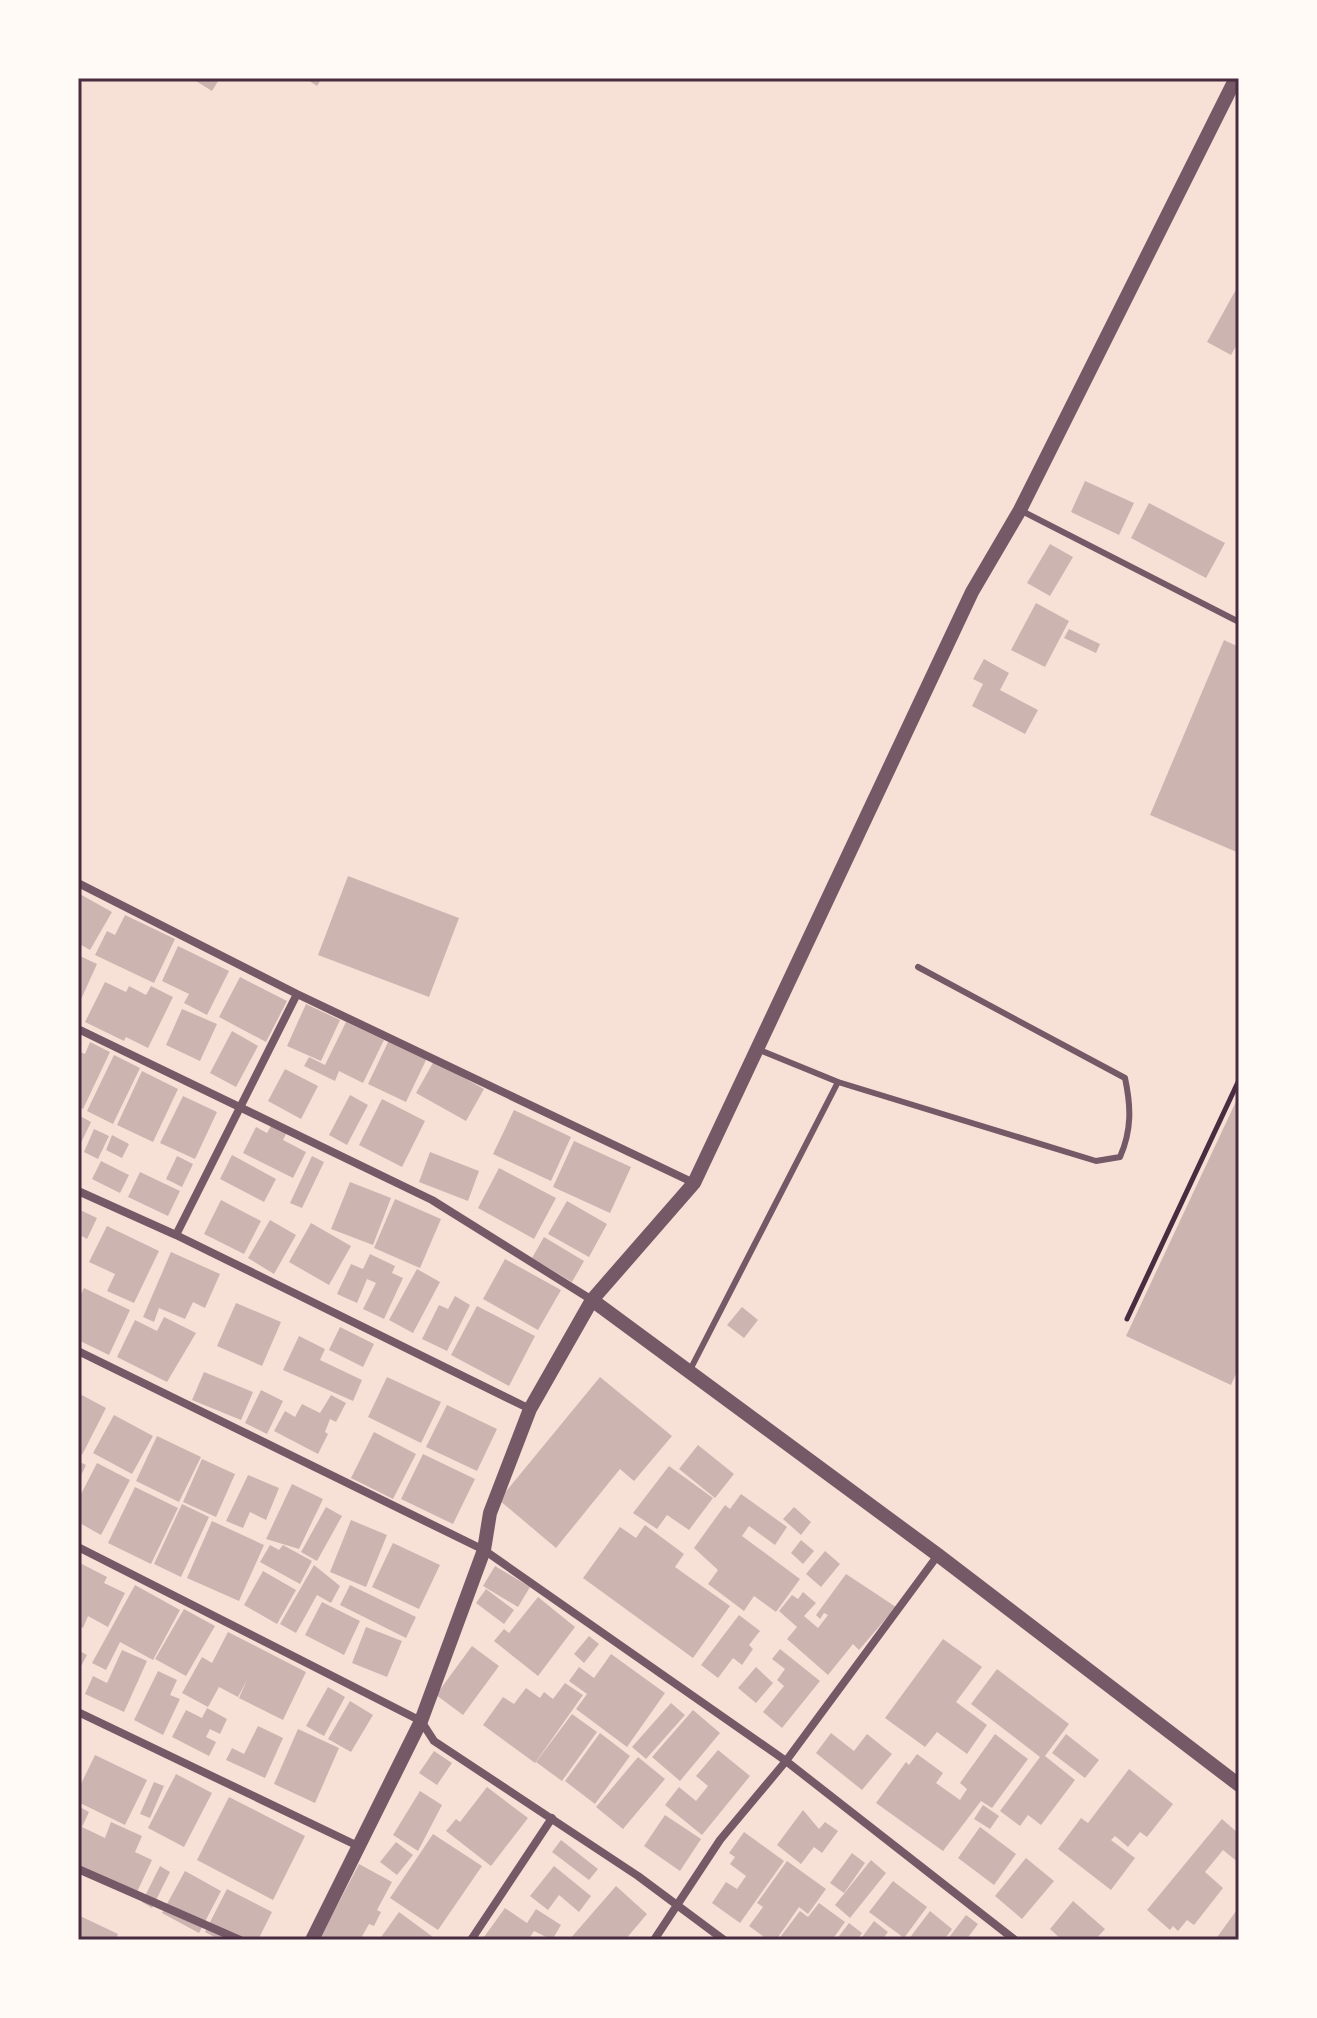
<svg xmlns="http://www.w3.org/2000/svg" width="1317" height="2018" viewBox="0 0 1317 2018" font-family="'IBM Plex Sans',sans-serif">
	<rect width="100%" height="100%" fill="#f7e1d7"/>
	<path fill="#ccb4b1" d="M191,78H220L212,91Z
		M305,78H322L317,86Z
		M1239,284V341L1231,355L1207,342Z
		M1085,481L1134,503L1119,535L1071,512Z
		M1149,503L1225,543L1206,578L1131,538Z
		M1050,544L1073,557L1050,596L1027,583Z
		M1036,603L1069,621L1045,667L1011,650Z
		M1069,629L1100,644L1096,653L1064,638Z
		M1224,640L1239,647V853L1150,815Z
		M984,659L1009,673L1000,690L1038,710L1025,734L972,706L983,684L973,679Z
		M348,876L459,918L429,997L318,955Z
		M78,893L112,912L90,950L78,943Z
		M125,915L175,939L154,983L95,955L107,931L115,935Z
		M178,946L229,971L207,1015L184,1003L189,994L162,981Z
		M78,955L97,964L78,1006Z
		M240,977L287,1001L266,1042L219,1017Z
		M105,982L126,992L129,986L146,995L151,986L173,997L148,1048L126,1037L124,1041L85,1022Z
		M306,1004L340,1020L321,1061L287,1046Z
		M182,1009L217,1024L200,1061L166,1045Z
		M346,1022L384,1040L363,1083L339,1071L335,1081L304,1066L309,1057L325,1065Z
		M232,1031L258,1046L236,1087L210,1073Z
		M389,1040L427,1058L406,1102L368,1084Z
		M90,1042L110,1052L83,1109L78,1107V1051L85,1054Z
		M114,1055L140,1068L113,1124L87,1111Z
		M434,1061L484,1089L466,1121L416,1093Z
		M285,1069L318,1086L301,1119L268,1101Z
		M142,1071L178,1089L153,1142L117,1125Z
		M350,1095L368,1105L347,1145L329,1135Z
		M1239,1095V1367L1231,1385L1126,1336Z
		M183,1096L217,1112L195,1159L160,1143Z
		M382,1099L425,1121L402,1167L359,1145Z
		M514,1110L571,1137L551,1181L493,1154Z
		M78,1115L91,1122L78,1149Z
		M272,1124L287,1132L283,1140L306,1152L293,1178L243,1153L256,1127L267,1133Z
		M94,1129L109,1136L98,1159L84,1152Z
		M112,1135L129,1144L122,1158L106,1150Z
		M574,1141L631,1167L610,1213L553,1187Z
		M430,1152L479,1171L468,1201L419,1182Z
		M232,1155L276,1179L264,1202L220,1179Z
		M177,1156L193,1164L182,1187L166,1179Z
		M312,1156L324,1162L302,1208L290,1203Z
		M101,1161L129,1175L120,1193L92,1179Z
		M499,1168L556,1198L534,1239L478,1208Z
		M140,1172L180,1191L168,1216L128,1197Z
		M350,1182L391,1198L373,1245L331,1229Z
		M395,1199L441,1219L420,1268L374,1248Z
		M221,1200L261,1221L244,1254L204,1234Z
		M567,1201L607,1224L589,1257L548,1234Z
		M78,1209L97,1218L87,1239L82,1236L78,1244Z
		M270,1220L296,1235L274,1274L248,1258Z
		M311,1223L351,1246L329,1285L289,1262Z
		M107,1226L159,1251L134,1303L107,1291L115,1274L89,1262Z
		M544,1237L584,1261L572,1282L532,1258Z
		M171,1252L220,1274L205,1308L193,1302L185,1319L159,1308L154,1322L143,1317Z
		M370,1254L395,1266L392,1273L403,1278L384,1319L363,1309L376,1283L367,1279L357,1303L337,1294L351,1264L363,1269Z
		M505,1259L561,1290L538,1330L483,1299Z
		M417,1269L440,1282L413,1333L389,1320Z
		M84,1288L130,1310L109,1355L78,1340V1300Z
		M455,1296L470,1305L447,1351L422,1339L439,1305L448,1309Z
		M236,1303L281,1322L262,1366L217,1346Z
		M477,1306L535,1336L509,1386L451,1355Z
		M742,1307L758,1320L744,1338L727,1325Z
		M164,1317L196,1333L167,1382L117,1357L135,1320L157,1331Z
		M340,1327L374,1344L363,1367L329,1350Z
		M299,1336L325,1349L320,1360L362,1380L353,1401L283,1370Z
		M204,1372L253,1392L241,1420L192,1400Z
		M387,1377L441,1402L421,1443L368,1417Z
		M600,1377L672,1436L634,1481L620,1469L556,1548L499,1500Z
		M261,1390L283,1401L267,1434L245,1423Z
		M78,1393L106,1408L82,1455L78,1452Z
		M331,1395L346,1403L336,1422L330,1419L325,1432L328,1434L318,1454L274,1431L285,1411L295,1417L302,1404L320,1413Z
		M447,1405L497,1429L477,1471L426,1447Z
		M114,1415L153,1436L132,1474L93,1453Z
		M374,1432L416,1454L393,1499L351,1478Z
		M157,1436L201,1457L179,1502L136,1481Z
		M698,1445L734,1474L715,1498L679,1469Z
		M423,1454L475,1479L453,1524L401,1499Z
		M202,1459L235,1474L216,1517L183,1502Z
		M78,1461L86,1465L78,1482Z
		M97,1463L130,1480L101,1535L78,1522V1500Z
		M669,1466L713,1498L689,1530L667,1515L657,1529L633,1513Z
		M248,1475L279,1488L266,1520L250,1512L243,1528L226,1521Z
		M292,1484L323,1499L299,1549L266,1539Z
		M135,1487L178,1508L151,1564L108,1543Z
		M741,1494L787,1527L775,1545L749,1526L742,1536L800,1579L776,1612L754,1596L744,1611L708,1584L718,1570L694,1548L725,1505L730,1509Z
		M182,1504L209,1517L181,1577L154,1564Z
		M326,1507L342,1516L317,1561L301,1552Z
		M794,1507L811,1522L801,1535L783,1519Z
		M351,1520L387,1535L366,1587L330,1572Z
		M212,1521L264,1545L239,1601L187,1578Z
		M645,1525L684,1554L675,1567L730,1606L693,1658L583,1578L620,1527L636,1538Z
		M801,1540L814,1551L803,1564L791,1553Z
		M393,1543L440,1565L419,1609L372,1587Z
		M270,1545L279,1550L283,1545L312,1561L300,1584L260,1562Z
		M825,1551L840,1564L821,1587L806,1574Z
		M78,1562L107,1577L104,1583L125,1593L108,1627L88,1616L83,1628L78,1626Z
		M314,1565L340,1586L331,1603L317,1595L296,1633L280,1624Z
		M495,1566L530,1587L518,1607L483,1586Z
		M263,1571L296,1590L277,1624L244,1605Z
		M846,1574L896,1607L859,1650L853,1644L828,1675L787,1639L797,1627L779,1611L792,1595L798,1599L803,1592L816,1603L804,1616L818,1628L828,1615L824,1613L820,1619L816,1615Z
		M135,1585L180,1610L153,1660L120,1642L106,1670L92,1663Z
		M350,1585L416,1617L406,1638L340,1605Z
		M486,1589L514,1610L504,1624L476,1603Z
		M538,1597L575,1627L538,1676L494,1641L504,1629L509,1633Z
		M322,1602L360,1621L344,1655L305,1635Z
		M184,1609L215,1626L186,1676L155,1659Z
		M739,1615L760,1631L749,1645L753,1649L742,1665L733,1658L718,1678L701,1665Z
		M366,1627L402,1641L387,1677L352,1663Z
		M228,1632L306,1672L283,1720L239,1698L247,1680L238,1697L219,1687L208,1707L182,1693L202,1657L212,1663Z
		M589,1636L599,1644L584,1663L574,1654Z
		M943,1639L982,1667L956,1702L987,1725L967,1754L937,1732L925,1747L885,1718Z
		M472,1646L499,1666L463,1715L436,1695Z
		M780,1649L820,1681L782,1728L763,1712L784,1686L777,1680L785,1669L772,1659Z
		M78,1650L87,1655L78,1672Z
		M122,1650L147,1661L124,1712L85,1694L93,1676L107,1683Z
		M611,1654L665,1693L627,1747L576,1709L587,1694L569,1681L579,1667L594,1678Z
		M756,1667L773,1683L756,1703L738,1688Z
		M997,1669L1069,1724L1045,1756L1075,1780L1041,1825L1028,1815L1020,1826L1000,1811L1040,1757L971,1704Z
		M158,1671L177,1680L170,1695L180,1699L163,1735L134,1720Z
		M565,1683L583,1695L535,1763L483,1725L503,1697L514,1704L526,1688L540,1698L544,1692L553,1699Z
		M328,1687L345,1697L324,1736L306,1726Z
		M350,1701L373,1715L351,1752L328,1739Z
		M671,1703L685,1715L646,1759L632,1747Z
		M207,1708L227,1719L220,1734L210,1729L206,1737L216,1742L209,1756L172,1737L186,1710L202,1718Z
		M693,1710L720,1733L680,1781L652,1757Z
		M572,1714L597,1732L562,1781L536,1762Z
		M258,1726L283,1738L265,1778L226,1760L232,1748L244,1754Z
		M298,1729L339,1748L315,1803L274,1784Z
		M600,1733L630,1756L595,1804L565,1781Z
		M831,1733L854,1751L867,1734L892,1754L862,1790L816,1753Z
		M995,1734L1028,1759L992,1808L981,1801L943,1851L876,1803L906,1762L909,1765L917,1754L943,1773L936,1783L960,1800L967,1789L960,1783Z
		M1066,1734L1099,1760L1085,1778L1052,1753Z
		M718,1750L750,1776L702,1835L665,1805L679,1787L696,1801L708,1786L696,1776Z
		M434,1751L452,1763L437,1785L419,1773Z
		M95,1755L147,1780L125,1825L78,1802V1790Z
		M638,1757L665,1779L623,1829L596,1807Z
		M1129,1769L1173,1804L1147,1837L1140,1832L1128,1847L1115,1836L1111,1840L1135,1858L1111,1890L1058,1849L1081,1818L1088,1823Z
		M176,1774L212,1793L184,1847L148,1828Z
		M154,1782L164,1786L150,1818L140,1814Z
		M487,1787L528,1818L491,1866L446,1831L456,1819L460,1822Z
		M420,1791L442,1805L418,1851L393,1835Z
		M229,1797L305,1836L273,1900L197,1860Z
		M983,1805L999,1816L990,1829L974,1819Z
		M78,1806L89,1812L82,1827L105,1838L111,1822L142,1836L135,1852L152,1860L136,1894L78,1867Z
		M803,1810L819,1829L825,1822L838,1831L822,1853L814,1847L801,1864L777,1845Z
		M665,1815L701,1839L680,1871L644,1846Z
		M1222,1819L1239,1834V1863L1223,1850L1205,1872L1223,1888L1194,1925L1187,1920L1178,1931L1173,1926L1170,1930L1147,1910Z
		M980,1827L1016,1854L994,1885L958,1858Z
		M744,1832L784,1861L740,1923L712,1903L726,1882L737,1889L746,1876L730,1864L735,1857L729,1853Z
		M433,1834L482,1866L438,1930L390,1898Z
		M561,1840L598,1869L589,1880L552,1852Z
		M396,1842L413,1855L397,1875L380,1862Z
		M852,1853L865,1863L844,1893L830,1883Z
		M1026,1858L1054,1881L1022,1919L995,1896Z
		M871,1860L886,1873L850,1918L835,1905Z
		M787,1861L826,1889L808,1914L799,1907L776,1940H768L749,1926L763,1907L757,1903Z
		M359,1864L392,1882L377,1910L381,1912L374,1926L369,1924L360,1940H319Z
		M160,1866L170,1872L152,1908L142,1902Z
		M554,1866L591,1896L579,1912L559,1895L548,1910L530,1896Z
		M185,1871L221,1891L199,1933L162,1913Z
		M893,1881L927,1907L904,1938L869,1912Z
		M616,1886L647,1914L625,1940H569Z
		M227,1889L272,1912L258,1940H220L205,1932Z
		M1073,1901L1105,1929L1095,1940H1062L1050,1929Z
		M819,1903L845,1922L832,1940H778L800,1911L808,1917Z
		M1239,1907V1940H1215Z
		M505,1908L527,1923L536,1909L561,1925L552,1940L534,1931L528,1940H488L484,1937Z
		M930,1911L952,1929L944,1940H908Z
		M399,1912L433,1937L431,1940H379Z
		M78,1915L118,1934L115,1940H78Z
		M966,1915L978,1924L966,1940H947Z
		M874,1921L888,1932L882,1940H860Z
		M849,1923L862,1933L857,1940H836Z"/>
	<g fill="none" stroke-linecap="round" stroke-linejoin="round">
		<path stroke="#4a2c40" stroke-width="5" d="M1127,1319L1239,1080"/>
		<path stroke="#755966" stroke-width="6" d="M1020,510L1239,622
			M757,1049L838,1082L1096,1161L1120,1157C1132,1130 1131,1106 1125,1078L918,967
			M690,1370L838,1082"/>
		<path stroke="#755966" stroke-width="8" d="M78,883L297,994L694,1183
			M78,1029L432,1200L592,1300
			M78,1191L176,1235L530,1409
			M176,1235L297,994
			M78,1351L484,1550L786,1761L1015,1940
			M78,1547L421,1721L434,1741L638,1876L724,1940
			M78,1712L358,1846
			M78,1869L240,1940
			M471,1940L552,1818
			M654,1940L720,1840L786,1761L938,1555"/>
		<path stroke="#755966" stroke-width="14" d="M592,1300L938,1555L1239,1785
			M312,1940L421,1721L484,1550L490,1513L530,1409L592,1300L694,1183L972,592L1020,510L1236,78"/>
	</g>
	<rect width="1317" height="2018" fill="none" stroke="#fffaf5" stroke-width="160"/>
	<rect x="80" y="80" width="1157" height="1858" fill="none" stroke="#4a2c40" stroke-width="3"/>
</svg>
